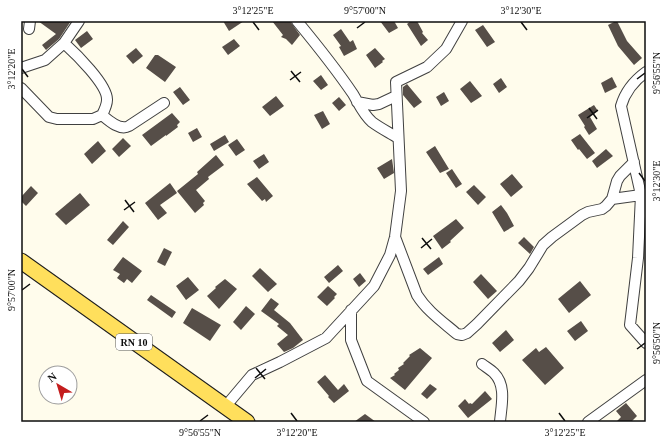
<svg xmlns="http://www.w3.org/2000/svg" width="667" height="443" viewBox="0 0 667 443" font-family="Georgia,serif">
	<rect width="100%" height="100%" fill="#fffcec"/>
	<path fill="#564e48" d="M38,21H71L59,39L46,50L42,45L56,34Z
		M223,21H244L229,31Z
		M272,21H290L300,35L292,45L286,39L281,37L283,35Z
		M380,21H394L398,28L389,33Z
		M411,21H417L423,32L422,33L428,40L421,46L407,24Z
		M616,21H617L627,41L642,58L634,65L618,46L608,25Z
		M483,25L495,42L487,47L475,30Z
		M341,29L350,42L353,40L357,49L344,56L339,47L341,46L333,35Z
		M87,31L93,39L81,48L75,40Z
		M234,39L240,46L228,55L222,47Z
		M136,48L143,56L133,64L126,56Z
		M375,48L385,59L382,61L383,62L375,68L366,55Z
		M155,55H158L176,67L165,82L146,68Z
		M321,75L328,85L321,90L313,81Z
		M612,77L617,87L605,93L601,83Z
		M501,78L507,87L499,93L493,84Z
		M470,81L482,96L471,103L460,89Z
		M407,84L422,102L414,108L403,95V87Z
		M180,87L190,100L183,105L173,92Z
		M444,92L449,101L441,106L436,97Z
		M276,96L284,106L270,116L262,107Z
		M339,97L346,105L339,111L332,103Z
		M594,105L598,111L590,117L597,129L589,135L584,127L585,126L578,115Z
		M323,111L330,124L322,129L314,115Z
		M172,113L180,122L177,125L178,127L166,136V135L151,146L142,135Z
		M197,128L202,137L193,142L188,133Z
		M580,134L595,153L587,159L579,149L578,150L571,140Z
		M225,135L229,142L214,151L210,144Z
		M123,138L131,146L119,157L112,149Z
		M237,139L245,150L236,156L228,145Z
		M98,141L106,151L92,164L84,154Z
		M435,146L449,169L440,173L426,152Z
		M606,149L613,156L597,168L592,161Z
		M264,154L269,162L259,169L253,161Z
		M216,155L224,165L208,177L209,179L196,190L205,201L203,203L204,205L195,213L177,191L198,174L197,172Z
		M392,159L394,173L384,179L377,168Z
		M452,169L462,184L456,188L446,173Z
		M512,174L523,187L511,197L500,184Z
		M257,177L273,196L266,202L265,199L262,201L247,184Z
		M170,183L177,193L160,205L167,213L158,220L145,203Z
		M474,185L486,197L478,205L466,192Z
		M31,186L38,193L26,206L21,201V197Z
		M80,193L90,205L66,225L55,214Z
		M501,205L507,213L514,226L504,232L492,212Z
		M456,219L464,228L450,241L451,242L442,249L433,236L448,225Z
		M123,221L129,227L113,245L107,240Z
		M524,237L534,247L530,254L518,243Z
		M164,248L172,252L165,266L157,262Z
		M123,257L142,271L132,283L127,279L124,283L117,278L120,274L113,270Z
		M439,257L443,264L428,275L423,269Z
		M338,265L343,271L329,283L324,277Z
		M260,268L277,284L268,292L252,276Z
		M360,273L366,281L359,287L353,279Z
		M481,274L497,291L488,299L473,282Z
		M188,277L199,290L186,300L176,286Z
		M225,279L237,289L219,309L207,296L216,288L215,287Z
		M580,281L591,295L569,313L558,299Z
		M328,286L337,294L334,297L335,298L327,306L317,297Z
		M151,295L176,312L172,318L147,300Z
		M271,298L279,304L274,310L290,323L303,340L293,348L284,352L277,344L288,335L277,326L279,324L261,311Z
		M246,306L255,314L241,330L233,322Z
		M192,308L221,325L210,341L183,323Z
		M581,321L588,331L575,341L567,331Z
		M506,330L514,340L500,352L492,343Z
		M546,347L564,368L545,385L522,360L536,348L539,352Z
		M420,348L432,358L405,390L390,378L395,375L394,374L399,370L398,368L404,364L403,363L410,356L409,355Z
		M325,375L338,390L344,384L349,391L334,403L328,397L329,396L317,382Z
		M430,384L437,389L427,399L421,394Z
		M485,391L492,399L468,418L458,406L465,399L469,404L470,403L472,404Z
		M626,403L637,416L631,422H616L621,417L616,411Z
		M365,414L376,422H354Z"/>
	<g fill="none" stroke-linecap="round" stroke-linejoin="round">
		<defs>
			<path id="minor" d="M297,21C316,44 336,69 353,94C359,104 363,114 372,122C380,128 390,133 398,138
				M29,29L30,21
				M21,68L45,60L64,43L79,21
				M646,72C635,80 625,92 621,106L641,195L638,258L630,325L646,343
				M21,88L49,117L57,119H93L102,115C104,111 107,105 107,100C108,85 75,53 64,43
				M357,102L373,105L379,104L396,96
				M102,115C109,121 120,131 129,126L164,103
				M612,199L641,195
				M395,237L417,295C427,311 443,322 457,334L462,335L467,333L477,324L519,281L529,268L543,245L552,237L582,215L588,212L602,209L606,206L612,199L617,181L620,176L634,162
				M351,310V340L367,381L424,422
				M482,364C486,367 491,370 494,373C507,386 501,407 500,422
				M225,407L252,375L280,362L326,338L374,286L390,255L395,237L401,191L396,82L427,67L446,49L462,21
				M588,422L646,380"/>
			<path id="primary" d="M21,261L247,422"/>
		</defs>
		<use href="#minor" stroke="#404040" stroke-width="12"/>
		<use href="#primary" stroke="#1e1e1e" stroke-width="17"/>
		<use href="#minor" stroke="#fff" stroke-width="10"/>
		<use href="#primary" stroke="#ffdf5c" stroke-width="15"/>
	</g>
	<path fill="none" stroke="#0d0d0d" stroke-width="1.5" d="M253,22L259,30M521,22L527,30M357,28L365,22M22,69L28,77M291,71L300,82M637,79L645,73M290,80L301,72M589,108L597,119M587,118L598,110M639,173L645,181M125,200L134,212M124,210L135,202M422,238L431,249M421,248L432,239M22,290L30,284M637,349L645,343M256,368L265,379M255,378L266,369M291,413L297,421M559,413L565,421M200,421L208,415"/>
	<g text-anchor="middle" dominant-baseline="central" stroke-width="4" stroke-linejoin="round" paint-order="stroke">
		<rect fill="#fff" stroke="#565656" stroke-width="1" x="116" y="334" width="36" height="16" rx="3"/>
		<g font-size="10" font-weight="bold" fill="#0d0d0d">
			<text x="134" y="342">RN 10</text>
		</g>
	</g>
	<rect width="667" height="443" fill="none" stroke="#ffffff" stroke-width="44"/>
	<g transform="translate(58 385) rotate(322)"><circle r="19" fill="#ffffff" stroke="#9e9e9e"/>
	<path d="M0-3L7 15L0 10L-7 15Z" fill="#c41d1d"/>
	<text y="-6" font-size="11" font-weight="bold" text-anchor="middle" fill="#0d0d0d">N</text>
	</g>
	<rect x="22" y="22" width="623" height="399" fill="none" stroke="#0d0d0d" stroke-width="1.5"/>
	<g font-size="10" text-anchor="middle" fill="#0d0d0d">
		<text x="253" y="14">3°12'25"E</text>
		<text x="365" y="14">9°57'00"N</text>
		<text x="521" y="14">3°12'30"E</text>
		<text transform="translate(11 69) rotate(-90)" y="4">3°12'20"E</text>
		<text transform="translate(656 73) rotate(-90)" y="4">9°56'55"N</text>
		<text transform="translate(656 181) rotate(-90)" y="4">3°12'30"E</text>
		<text transform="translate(11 290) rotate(-90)" y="4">9°57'00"N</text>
		<text transform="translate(656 343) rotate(-90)" y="4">9°56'50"N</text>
		<text x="200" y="436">9°56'55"N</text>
		<text x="297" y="436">3°12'20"E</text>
		<text x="565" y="436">3°12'25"E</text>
	</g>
</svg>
